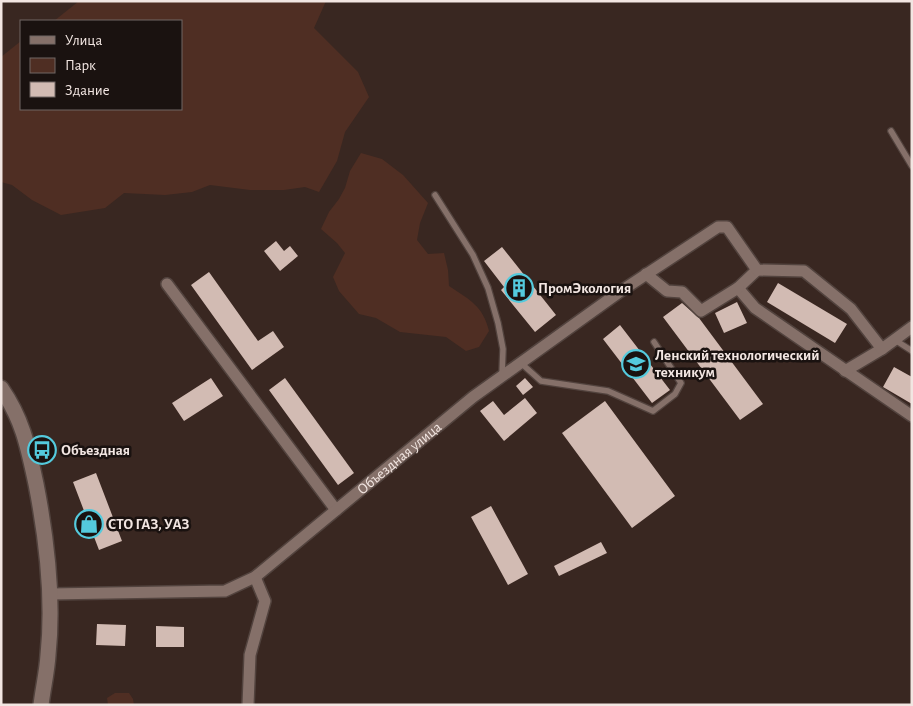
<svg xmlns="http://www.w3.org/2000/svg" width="913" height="706" viewBox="0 0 913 706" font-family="'Alegreya Sans',sans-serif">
	<rect width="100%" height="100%" fill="#392721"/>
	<path fill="#4f2e23" d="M79,1H326L314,28L358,72L369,97L345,132L337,161L319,192L305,187L284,190H250L210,185L192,192L165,195L124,193L105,208L61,215L32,200L12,185L1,182V57L21,41V109H181V21H54Z
		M361,153L382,159L403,175L428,203L420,223L417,240L428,254L444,253L448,270L449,286C470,300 483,306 489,331L479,347L466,351L446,337L400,332L376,318L359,314L339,291L333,277L345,253L337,243L321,229L329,212L339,199L345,188L350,171Z
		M115,693H129L133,699L134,705H108L107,698Z"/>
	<path fill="#d2bbb3" d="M276,241L284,251L290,246L298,256L280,271L264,251Z
		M502,247L556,315L535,332L501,290L504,287L484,261Z
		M209,272L258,341L273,331L284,347L252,370L191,285Z
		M778,283L847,324L835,343L767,302Z
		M737,302L747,323L724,333L715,313Z
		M682,303L699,318L763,404L740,420L663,317Z
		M620,325L670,390L652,403L603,339Z
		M894,367L912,377V404L883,387Z
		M211,378L223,396L184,421L172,403Z
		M285,378L354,473L338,485L269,390Z
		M525,378L533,387L523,395L516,386Z
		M525,398L537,413L504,441L480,411L493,401L504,415Z
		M605,401L675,496L632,528L562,433Z
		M96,473L122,541L99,550L73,482Z
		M491,506L528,574L508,585L471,517Z
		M601,542L607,553L559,576L554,566Z
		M97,624L126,625L125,646L96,645Z
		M156,626L184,627V647H156Z"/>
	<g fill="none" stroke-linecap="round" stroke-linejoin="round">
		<defs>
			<path id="lane" d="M891,131L912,166
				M435,195L473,255L488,288L498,323L503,349L502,375
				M895,340L912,351
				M522,364L541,381L608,391L653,411L675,394L681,383L654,342"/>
			<g id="street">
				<path d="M757,270L738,288L755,308L912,416"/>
				<path d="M646,274L667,291L682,292L701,311L738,288"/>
				<path d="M167,284L336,510"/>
				<path d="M845,371L882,349"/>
				<path id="s1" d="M50,594L225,591L255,577L473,397L618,293L718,227H727L757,270L804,271L851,309L882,349L912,327"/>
				<path d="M248,705L250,655L265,601L255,577"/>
			</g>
			<path id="secondary" d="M1,388C23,420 28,447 36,484C47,540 54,598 48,655C47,672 43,688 41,705"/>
		</defs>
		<use href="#lane" stroke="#52433e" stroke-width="8"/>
		<use href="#street" stroke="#52433e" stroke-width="14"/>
		<use href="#secondary" stroke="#52433e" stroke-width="18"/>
		<use href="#lane" stroke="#857069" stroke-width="5.5"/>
		<use href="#street" stroke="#857069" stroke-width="11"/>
		<use href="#secondary" stroke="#857069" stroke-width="15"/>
	</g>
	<defs>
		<symbol id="building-ring" viewBox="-11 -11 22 22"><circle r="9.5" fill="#1a1210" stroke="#54cadd" stroke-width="1.5"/><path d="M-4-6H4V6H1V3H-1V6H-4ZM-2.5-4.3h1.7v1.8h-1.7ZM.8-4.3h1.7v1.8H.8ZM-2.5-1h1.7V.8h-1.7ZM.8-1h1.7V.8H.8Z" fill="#54cadd"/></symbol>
		<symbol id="university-ring" viewBox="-11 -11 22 22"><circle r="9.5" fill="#1a1210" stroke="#54cadd" stroke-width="1.5"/><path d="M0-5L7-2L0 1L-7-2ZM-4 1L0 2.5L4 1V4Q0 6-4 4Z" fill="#54cadd"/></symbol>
		<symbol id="bus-ring" viewBox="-11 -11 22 22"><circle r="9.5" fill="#1a1210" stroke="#54cadd" stroke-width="1.5"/><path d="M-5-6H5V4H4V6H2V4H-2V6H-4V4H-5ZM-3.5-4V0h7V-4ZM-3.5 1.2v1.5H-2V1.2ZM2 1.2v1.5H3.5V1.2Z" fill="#54cadd"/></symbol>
		<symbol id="shop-ring" viewBox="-11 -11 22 22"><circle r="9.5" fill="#1a1210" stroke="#54cadd" stroke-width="1.5"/><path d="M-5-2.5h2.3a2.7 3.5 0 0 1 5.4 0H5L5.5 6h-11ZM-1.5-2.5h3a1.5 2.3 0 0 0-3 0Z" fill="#54cadd"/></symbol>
	</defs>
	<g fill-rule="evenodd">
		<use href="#building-ring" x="503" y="272" width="32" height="32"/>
		<use href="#university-ring" x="620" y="348" width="32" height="32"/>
		<use href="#bus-ring" x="26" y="434" width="32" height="32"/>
		<use href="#shop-ring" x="73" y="508" width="32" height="32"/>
	</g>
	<g text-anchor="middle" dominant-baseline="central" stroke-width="5" stroke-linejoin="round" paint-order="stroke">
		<g font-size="15" font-weight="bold" fill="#f2e6e2" stroke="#1a1210" text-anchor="start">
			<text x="538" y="288">ПромЭкология</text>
			<text x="655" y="355">Ленский технологический<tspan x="655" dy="17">техникум</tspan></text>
			<text x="61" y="450">Объездная</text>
			<text x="108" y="524">СТО ГАЗ, УАЗ</text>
		</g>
		<g font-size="15" fill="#f2e6e2" stroke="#1a1210">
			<text stroke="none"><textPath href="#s1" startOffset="395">Объездная улица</textPath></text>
		</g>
	</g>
	<rect width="913" height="706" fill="none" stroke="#f2e6e2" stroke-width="5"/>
	<rect x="20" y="20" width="162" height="90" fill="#1a1210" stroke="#706764"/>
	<rect x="30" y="36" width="25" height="8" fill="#857069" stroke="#706764"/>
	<text x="65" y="45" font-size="15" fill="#f2e6e2">Улица</text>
	<rect x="30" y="58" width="25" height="15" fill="#4f2e23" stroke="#706764"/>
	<text x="65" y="70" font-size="15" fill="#f2e6e2">Парк</text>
	<rect x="30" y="82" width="25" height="15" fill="#d2bbb3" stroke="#706764"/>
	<text x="65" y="95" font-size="15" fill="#f2e6e2">Здание</text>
</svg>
